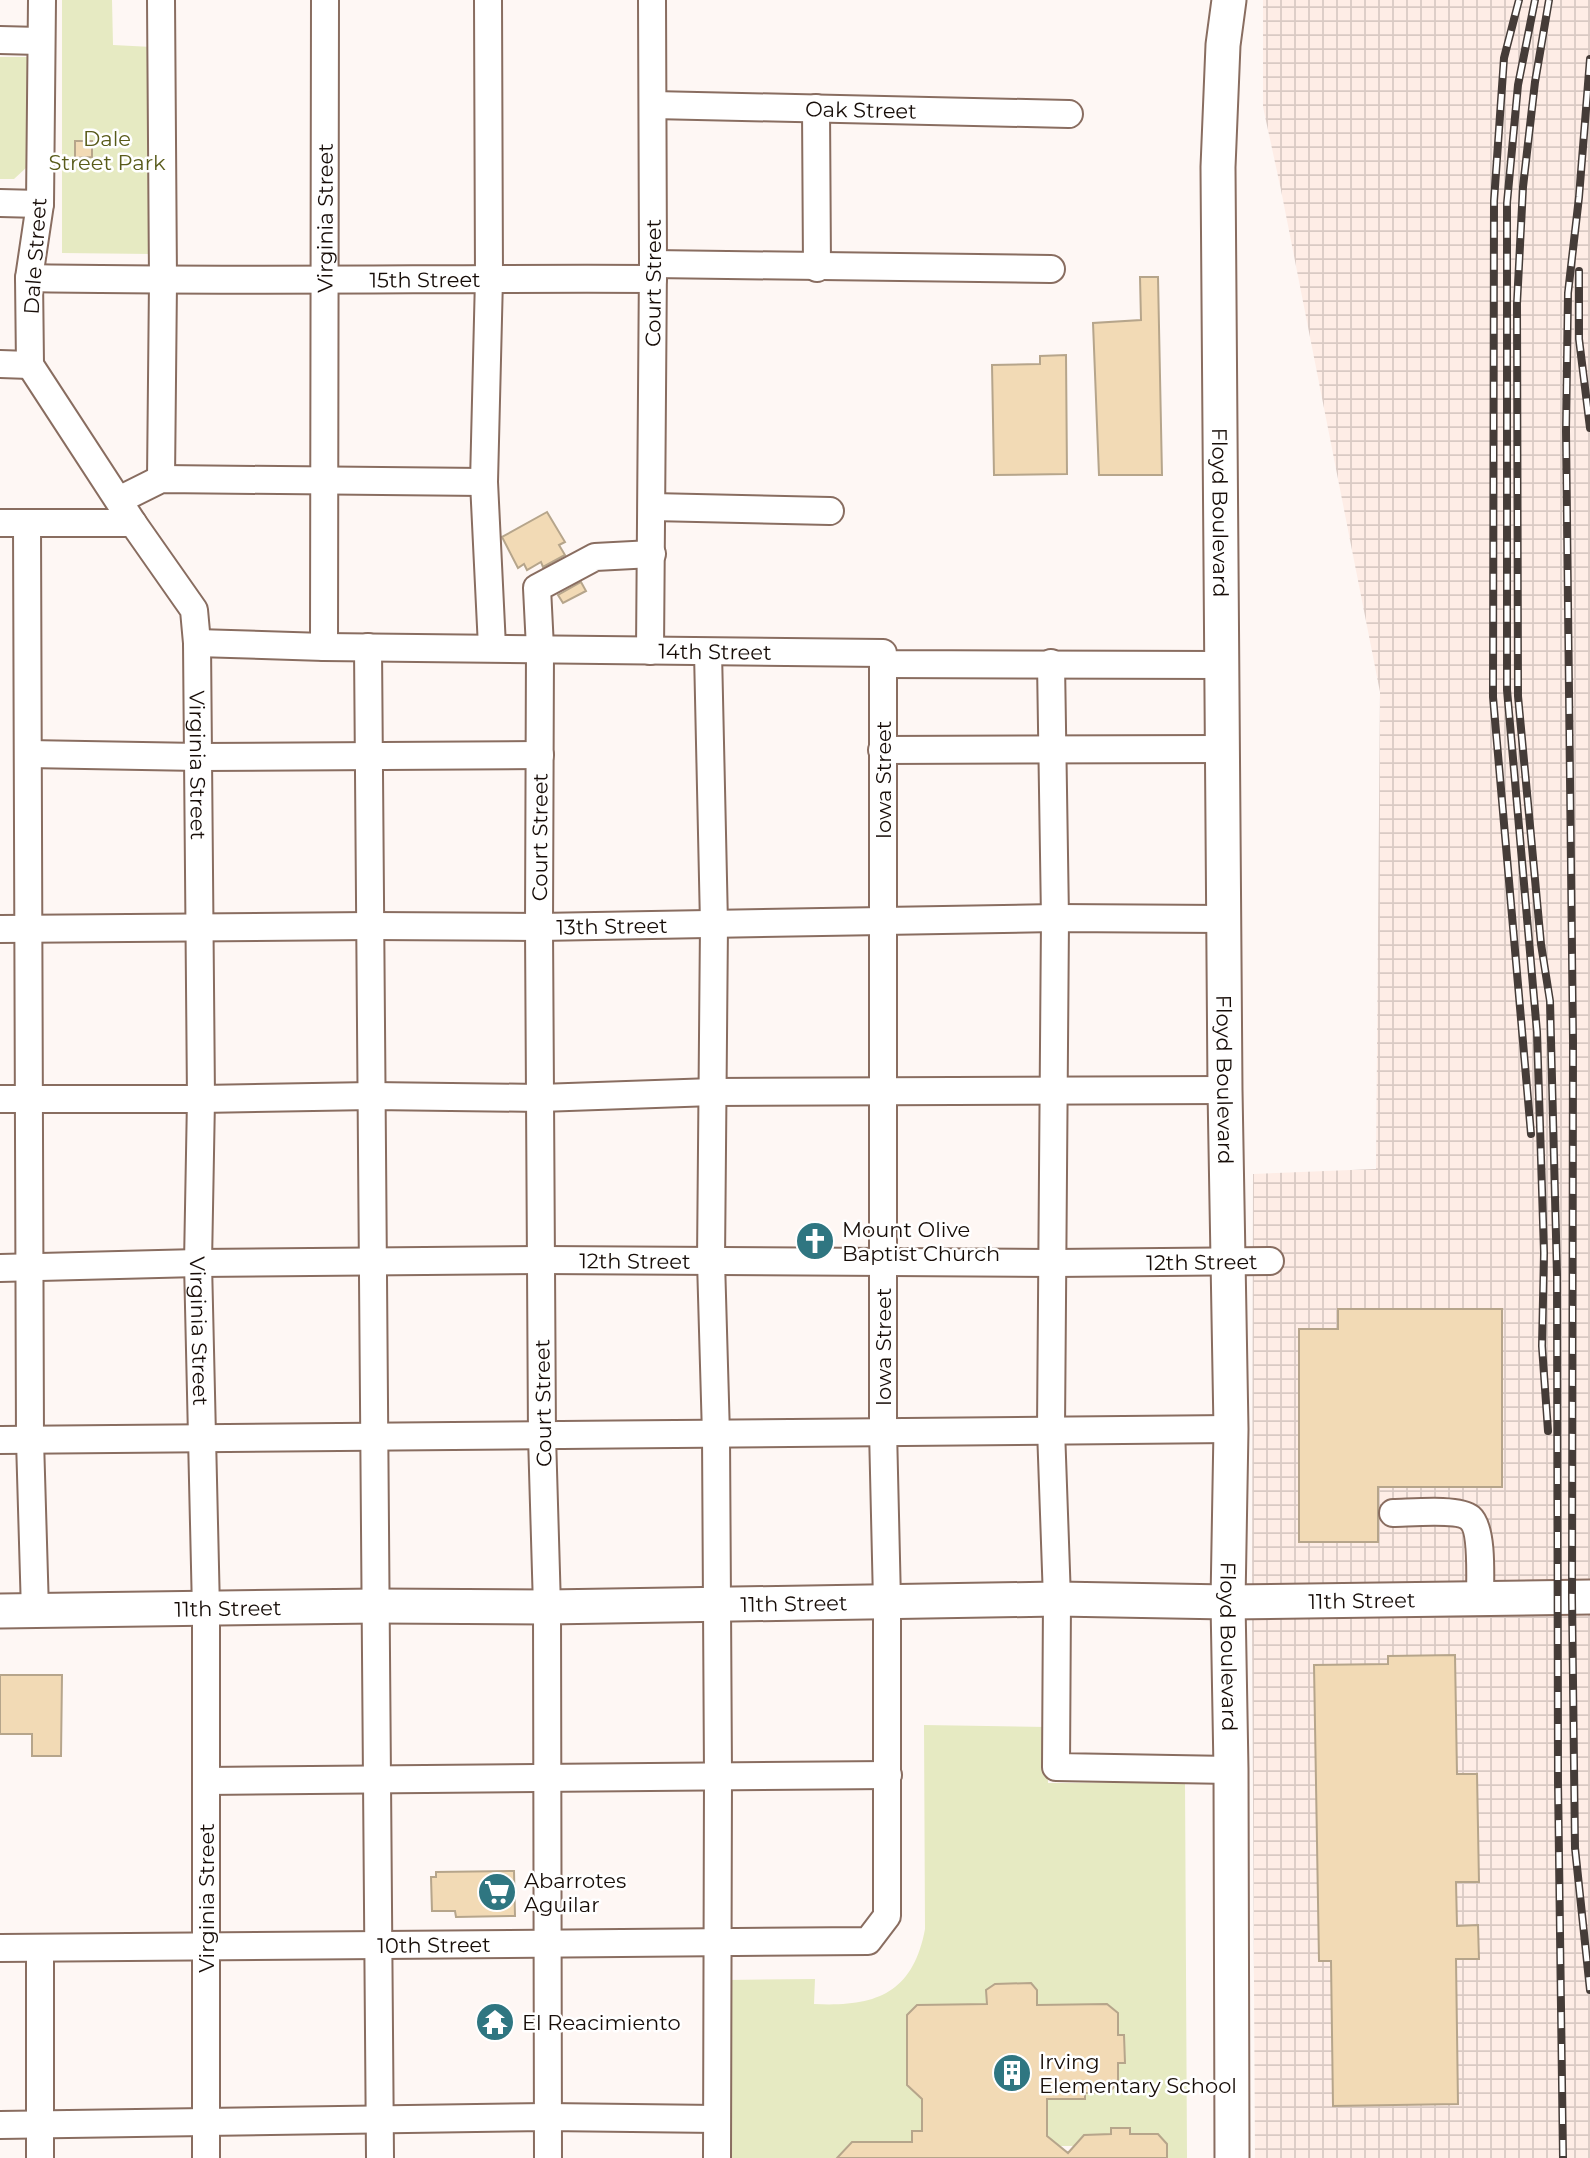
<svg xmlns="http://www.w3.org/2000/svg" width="1590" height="2158" viewBox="0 0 1590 2158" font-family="Montserrat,sans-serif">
	<defs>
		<pattern id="industrial-grid" width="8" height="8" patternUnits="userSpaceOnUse" patternTransform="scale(1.75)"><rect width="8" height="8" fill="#feede6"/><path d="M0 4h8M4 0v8" fill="none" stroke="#d9cac4"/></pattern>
	</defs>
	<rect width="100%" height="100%" fill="#fef7f4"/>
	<path fill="url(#industrial-grid)" d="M1263,0H1590V2158H1255L1252,1620L1253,1174L1376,1169L1380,692L1281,190L1263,107Z"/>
	<path fill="#e6eac2" d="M62,0H112L113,45L152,47V254L62,253Z
		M0,57H28L27,167L14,179H0Z
		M924,1725L1047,1727L1048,1783L1185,1782L1187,2158H1167V2144L1158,2134H1130V2128L1111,2134L1084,2135L1074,2146H1059L1047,2136V2121H1037V2093H1068V2099H1085V2093H1108L1118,2083V2063L1125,2062L1124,2035H1118V2013L1107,2004L1037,2005V1990L1030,1983L995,1984L986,1990L987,2004L917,2005L907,2015V2086L918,2095H989L922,2131L912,2142H852L842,2153V2158H726V1980L815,1979L814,2004C875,2007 913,1994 925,1929Z"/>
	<path fill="#f2dab5" stroke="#b6a58b" stroke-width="2" d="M75,141H92V157L75,158Z
		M1140,277H1158L1162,475H1099L1093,323L1141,320Z
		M1066,355L1067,474L994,475L992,365L1040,364V356Z
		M547,512L565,542L559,545L565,555L543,567L541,562L527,570L524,564L518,568L502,537Z
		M581,582L586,591L563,603L558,595Z
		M1338,1309H1502V1487H1378V1542H1299V1329H1338Z
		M1455,1655L1457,1774H1477L1479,1882H1456L1457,1926L1478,1925L1479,1959H1456L1458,2104L1333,2106L1331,1961H1319L1314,1665L1388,1664V1656Z
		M0,1675H62L61,1756H32V1734H0Z
		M514,1871L515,1916L456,1917L455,1911H432L431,1877H436V1872Z
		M1031,1983L1037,1990V2005L1107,2004L1118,2013V2035H1124L1125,2063H1118V2083L1108,2093H1085V2099H1047V2136L1068,2153L1084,2135L1111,2134V2128H1130V2134H1158L1167,2144V2158H837L852,2142H912V2131H922V2099L907,2085V2015L917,2005L987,2004L986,1990L995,1984Z"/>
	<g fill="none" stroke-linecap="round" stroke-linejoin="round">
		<defs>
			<g id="minor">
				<path id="s1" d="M42,0L40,204L29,278L30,365L133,523L194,610L197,643L201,1099L198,1263L206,1610V2158"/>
				<path d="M488,0L489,278L484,482L492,647"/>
				<path d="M0,40L40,41"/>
				<path id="s2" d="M653,105L1069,114"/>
				<path d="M816,108L817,268"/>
				<path d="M0,203L40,204"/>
				<path d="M653,264L1051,269"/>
				<path id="s3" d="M29,278C237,282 445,278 653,279"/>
				<path d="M0,364L30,365"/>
				<path d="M161,479L163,281L161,0"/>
				<path d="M119,500L161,479L484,482"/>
				<path d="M652,507L830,511"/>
				<path d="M0,523H133"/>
				<path d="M27,523L30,1440L35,1611"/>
				<path id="s4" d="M197,643L324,647L883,653V664L1221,665"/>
				<path id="s5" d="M324,647L325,0"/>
				<path d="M368,647L380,2158"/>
				<path id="s6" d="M650,651L653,264L652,0"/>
				<path d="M708,652L714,924L711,1261L716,1435L718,1775L717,2158"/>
				<path d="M1051,663L1055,918L1051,1429L1057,1599L1056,1767L1231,1770"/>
				<path d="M882,750L1222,749"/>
				<path d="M28,754L199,757L540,755"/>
				<path id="s7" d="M0,929L371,926L539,927L1055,918L1224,919"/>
				<path d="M0,1099H201L372,1096L540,1098L713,1092L1225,1090"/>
				<path id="s8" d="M0,1268L198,1263L541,1260L1054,1263L1270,1261"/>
				<path d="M0,1440C410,1440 821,1429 1231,1429"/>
				<path d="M1393,1513C1409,1513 1458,1508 1470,1518C1483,1529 1480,1581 1480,1599"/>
				<path d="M206,1781L888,1775"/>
				<path id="s9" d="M0,1948L868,1941L887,1916V1601L883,1430V664"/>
				<path d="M0,2125L547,2117L717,2119"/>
				<path d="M40,2158V1948"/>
				<path id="s10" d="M548,2158L547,1607L542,1436L539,927L540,648L537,588L595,557L652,554"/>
			</g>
			<g id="major">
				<path id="s11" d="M1229,0L1223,45L1218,167L1225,1090L1231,1429L1228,1602L1231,1770L1232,2158"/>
				<path id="s12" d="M0,1611L376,1606L547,1607L1057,1599L1228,1602L1590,1597"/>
			</g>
		</defs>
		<use href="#minor" stroke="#896d60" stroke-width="30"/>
		<use href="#major" stroke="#896d60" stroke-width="37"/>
		<use href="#minor" stroke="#fff" stroke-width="26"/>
		<use href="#major" stroke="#fff" stroke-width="33"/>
		<defs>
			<path id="rail" d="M1519,0L1504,58L1494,201L1493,697L1531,1134
				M1535,0L1518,85L1507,203V690L1537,1032L1544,1253L1542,1346L1548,1431
				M1549,0L1535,82L1523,187L1517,304L1518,696L1541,944L1550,1001L1557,1275L1558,1782L1563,2158
				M1590,59L1579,197L1568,293L1566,431L1573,1040L1572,1598L1575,1848L1590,1990
				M1579,271V339L1590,428"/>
		</defs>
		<use href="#rail" stroke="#453c38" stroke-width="8"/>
		<use href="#rail" stroke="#fff" stroke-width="5" stroke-dasharray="16" stroke-linecap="butt"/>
	</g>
	<defs>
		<symbol id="church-disc" viewBox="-11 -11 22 22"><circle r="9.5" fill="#2f7681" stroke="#fff"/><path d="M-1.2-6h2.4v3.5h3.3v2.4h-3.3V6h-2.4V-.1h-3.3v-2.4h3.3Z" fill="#fff"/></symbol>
		<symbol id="supermarket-disc" viewBox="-11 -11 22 22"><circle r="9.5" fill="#2f7681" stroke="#fff"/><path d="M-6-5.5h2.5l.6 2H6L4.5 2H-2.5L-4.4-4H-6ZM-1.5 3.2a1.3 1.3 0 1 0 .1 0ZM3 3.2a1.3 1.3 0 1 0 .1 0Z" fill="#fff"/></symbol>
		<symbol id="temple-disc" viewBox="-11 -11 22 22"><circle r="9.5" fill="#2f7681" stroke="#fff"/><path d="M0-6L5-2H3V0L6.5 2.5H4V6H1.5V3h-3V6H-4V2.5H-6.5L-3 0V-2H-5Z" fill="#fff"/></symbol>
		<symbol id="building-disc" viewBox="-11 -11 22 22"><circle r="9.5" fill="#2f7681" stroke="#fff"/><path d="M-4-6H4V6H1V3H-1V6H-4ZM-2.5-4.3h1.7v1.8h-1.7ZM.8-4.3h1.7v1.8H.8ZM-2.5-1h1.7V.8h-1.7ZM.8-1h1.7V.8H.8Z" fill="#fff"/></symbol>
	</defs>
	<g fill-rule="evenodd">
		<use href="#church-disc" x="793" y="1219" width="44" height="44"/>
		<use href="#supermarket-disc" x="475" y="1870" width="44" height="44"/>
		<use href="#temple-disc" x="473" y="2000" width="44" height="44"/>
		<use href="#building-disc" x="990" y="2051" width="44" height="44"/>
	</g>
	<g text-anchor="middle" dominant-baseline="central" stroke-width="5" stroke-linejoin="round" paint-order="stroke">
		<g font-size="21" fill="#170d08" stroke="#fff">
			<text stroke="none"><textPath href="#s2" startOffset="208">Oak Street</textPath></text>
			<text stroke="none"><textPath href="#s5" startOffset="429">Virginia Street</textPath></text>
			<text transform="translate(35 256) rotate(-86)">Dale Street</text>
			<text stroke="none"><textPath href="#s3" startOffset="396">15th Street</textPath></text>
			<text stroke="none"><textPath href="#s6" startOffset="368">Court Street</textPath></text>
			<text stroke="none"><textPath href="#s11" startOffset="513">Floyd Boulevard</textPath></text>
			<text stroke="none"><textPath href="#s4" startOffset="518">14th Street</textPath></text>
			<text stroke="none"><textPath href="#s1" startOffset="816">Virginia Street</textPath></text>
			<text transform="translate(883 780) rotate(-90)">Iowa Street</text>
			<text stroke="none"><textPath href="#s10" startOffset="1321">Court Street</textPath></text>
			<text stroke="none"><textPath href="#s7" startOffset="612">13th Street</textPath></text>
			<text stroke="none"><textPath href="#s11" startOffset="1080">Floyd Boulevard</textPath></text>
			<text stroke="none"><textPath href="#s8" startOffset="635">12th Street</textPath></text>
			<text stroke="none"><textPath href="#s8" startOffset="1202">12th Street</textPath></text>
			<text stroke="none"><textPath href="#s1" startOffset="1382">Virginia Street</textPath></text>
			<text transform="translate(883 1347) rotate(-90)">Iowa Street</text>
			<text transform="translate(543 1403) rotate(-91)">Court Street</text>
			<text stroke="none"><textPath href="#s12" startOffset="1362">11th Street</textPath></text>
			<text stroke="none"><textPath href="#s12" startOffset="794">11th Street</textPath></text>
			<text stroke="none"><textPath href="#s12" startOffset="228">11th Street</textPath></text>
			<text stroke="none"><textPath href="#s11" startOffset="1647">Floyd Boulevard</textPath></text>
			<text transform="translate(206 1898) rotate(-90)">Virginia Street</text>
			<text stroke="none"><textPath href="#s9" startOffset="434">10th Street</textPath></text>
		</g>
		<g font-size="21" fill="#595b1a" stroke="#fff">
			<text x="107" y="138">Dale<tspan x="107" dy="24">Street Park</tspan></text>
		</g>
		<g font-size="21" fill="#170d08" stroke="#fff" text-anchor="start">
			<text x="842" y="1229">Mount Olive<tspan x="842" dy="24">Baptist Church</tspan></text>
			<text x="524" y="1880">Abarrotes<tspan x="524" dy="24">Aguilar</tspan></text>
			<text x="522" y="2022">El Reacimiento</text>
			<text x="1039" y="2061">Irving<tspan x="1039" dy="24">Elementary School</tspan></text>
		</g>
	</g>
</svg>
